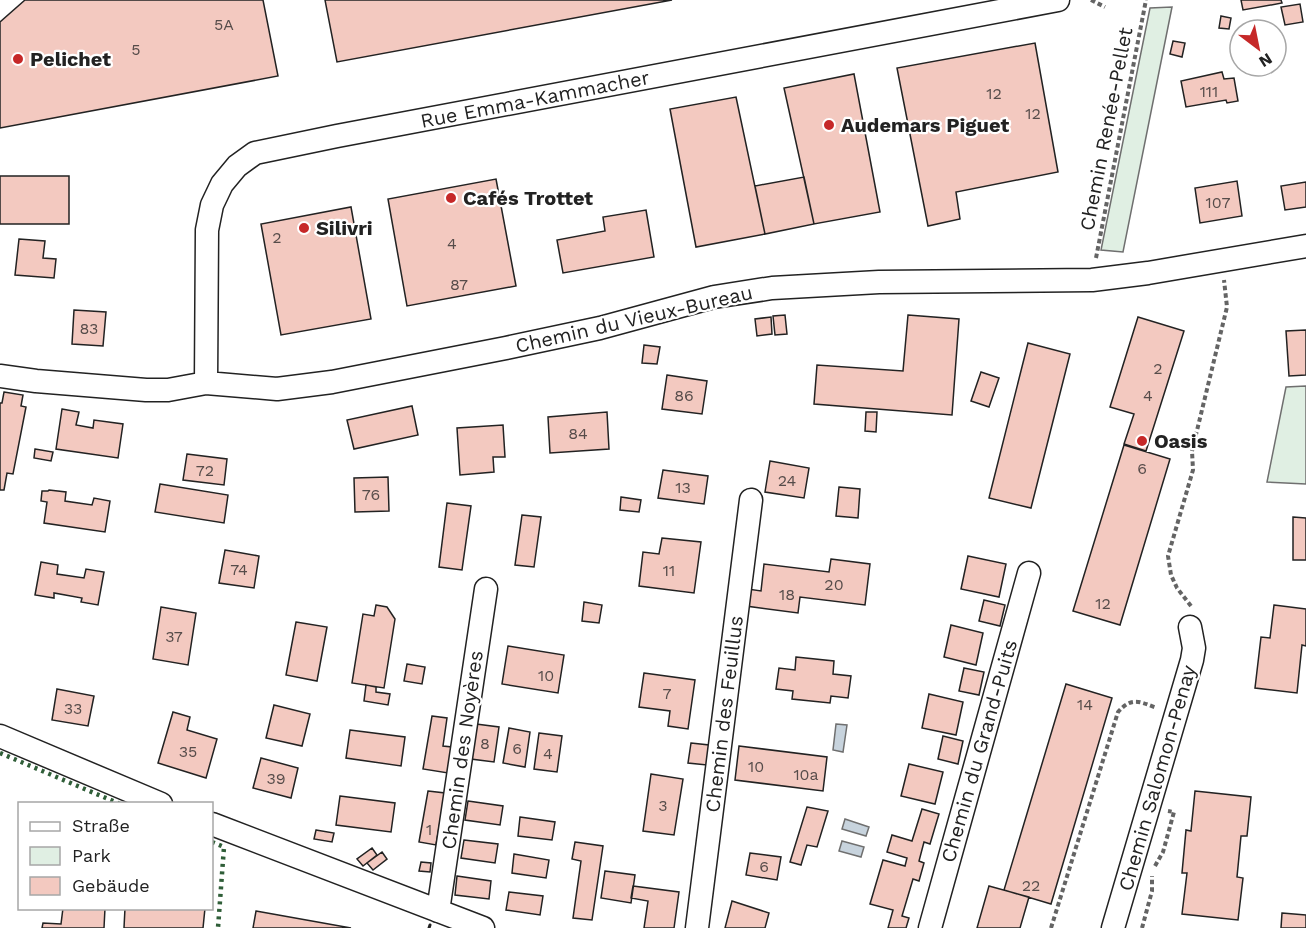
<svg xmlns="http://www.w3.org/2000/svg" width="1306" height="928" viewBox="0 0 1306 928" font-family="'Work Sans',sans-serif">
	<rect width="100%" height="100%" fill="#fff"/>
	<path fill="#e0efe3" stroke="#6f6f6f" stroke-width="1.5" d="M1172,7L1123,252L1101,250L1150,8Z
		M1306,386V484L1267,482L1286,387Z"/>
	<path fill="#c7d3dd" stroke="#6f6f6f" stroke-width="1.5" d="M836,724L847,725L843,752L833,750Z
		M845,819L869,827L866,836L842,829Z
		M842,841L864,847L861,857L839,851Z"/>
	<path fill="#f3c9c0" stroke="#222" stroke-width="1.5" d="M25,0H263L278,76L0,128V22Z
		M325,0H672L337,62Z
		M1241,0H1281L1282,3L1243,10Z
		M1300,4L1303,22L1285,25L1281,7Z
		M1221,16L1231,18L1229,29L1219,28Z
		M1173,41L1185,43L1182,57L1170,54Z
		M1035,43L1058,172L956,192L960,219L928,226L897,68Z
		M1222,72L1224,79L1234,78L1238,101L1227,103L1226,100L1186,107L1181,81Z
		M854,74L880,212L814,224L784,88Z
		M736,97L765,234L696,247L670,109Z
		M0,176H69V224H0Z
		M804,177L814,224L765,234L755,186Z
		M496,179L516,286L407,306L388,199Z
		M1237,181L1242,216L1200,223L1195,188Z
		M1306,182V207L1285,210L1281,186Z
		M351,207L371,319L281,335L261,224Z
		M646,210L654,257L563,273L557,240L605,231L603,217Z
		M19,239L45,241L43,258L56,259L54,278L15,275Z
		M74,310L106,312L103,346L72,344Z
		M785,315L787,334L775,335L773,316Z
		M908,315L959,319L952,415L814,404L817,365L903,371Z
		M771,317L772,334L757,336L755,319Z
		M1138,317L1184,331L1146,451L1124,444L1134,414L1110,407Z
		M1306,330V375L1289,376L1286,331Z
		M1028,343L1070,354L1031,508L989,498Z
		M644,345L660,347L657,364L642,363Z
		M981,372L999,378L989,407L971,401Z
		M667,375L707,381L702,414L662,409Z
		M4,392L23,395L21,406L26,407L13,474L7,473L4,490H0V403H2Z
		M412,406L418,435L354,449L347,420Z
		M62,409L79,412L76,425L93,428L94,420L123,424L118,458L56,449Z
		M607,412L609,449L550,453L548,417Z
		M866,412H877L876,432L865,431Z
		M503,425L505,457H493L494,472L460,475L457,428Z
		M1124,445L1170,459L1120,625L1073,611Z
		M35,449L53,452L51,461L34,458Z
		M187,454L227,459L224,485L183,480Z
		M770,461L809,468L804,498L765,492Z
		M663,470L708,476L704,504L658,498Z
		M388,477L389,511L355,512L354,478Z
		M160,484L228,495L224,523L155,512Z
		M839,487L860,489L858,518L836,516Z
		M49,490L66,492L65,501L92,505L94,498L110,501L105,532L44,523L47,502L41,501L42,491H48Z
		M621,497L641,500L639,512L620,510Z
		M447,503L471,506L462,570L439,567Z
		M522,515L541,517L534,567L515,565Z
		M1293,517L1306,518V560H1293Z
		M662,538L701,542L694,593L639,586L643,552L659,554Z
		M225,550L259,556L254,588L219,583Z
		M968,556L1006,564L999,597L961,589Z
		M831,559L870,564L865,605L800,597L798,613L746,606L748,589L761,591L764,564L829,572Z
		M41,562L58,565L57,574L84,578L86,569L104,572L98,605L81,602L82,598L54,593V598L35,595Z
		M984,600L1005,605L1000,626L979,621Z
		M584,602L602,605L599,623L582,621Z
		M376,605L387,607L395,619L384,688L352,683L363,614L374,616Z
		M1274,605L1306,609V646L1302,645L1297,693L1255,688L1261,637L1270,638Z
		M161,607L196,613L188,665L153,659Z
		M296,622L327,627L317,681L286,675Z
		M951,625L983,633L976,665L944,657Z
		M508,646L564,655L558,693L502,684Z
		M796,657L834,661L833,674L851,676L848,698L831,696L830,703L792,699L793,691L776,689L779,668L795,670Z
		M407,664L425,667L422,684L404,681Z
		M964,668L984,672L979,695L959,691Z
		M644,673L695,680L688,729L668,726L670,711L639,707Z
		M1066,684L1112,698L1051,904L1004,890Z
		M366,685L376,687V692L390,694L388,705L364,701Z
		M57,689L94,696L88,726L52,720Z
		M929,694L963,702L956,735L922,728Z
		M274,705L310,714L302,746L266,738Z
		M173,712L190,717L187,730L217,739L206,778L158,763Z
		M432,716L447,718L443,746L452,747L448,773L423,769Z
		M476,724L499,727L494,762L471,759Z
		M509,728L530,732L525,767L503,763Z
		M350,730L405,737L401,766L346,758Z
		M539,733L562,736L557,772L534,769Z
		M943,736L963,741L958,764L938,759Z
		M691,743L709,745L707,765L688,763Z
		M739,746L827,757L823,791L735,780Z
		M261,758L298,768L291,798L253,788Z
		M909,764L943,772L935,804L901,796Z
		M651,774L683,779L674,835L643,831Z
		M428,791L445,793L436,845L419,842Z
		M1195,791L1251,797L1247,836H1241L1237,877L1243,878L1238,920L1182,914L1187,873H1182L1186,830L1191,831Z
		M340,796L395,803L391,832L336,825Z
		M468,801L503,806L500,825L465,820Z
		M807,807L828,811L817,847L807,845L801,865L790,862Z
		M922,809L939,814L930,844L924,842L919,861L924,863L919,881L913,879L902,916L909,918L906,928H888L893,910L870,904L883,860L905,866L907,858L887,852L892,835L912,841Z
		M520,817L555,822L552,840L518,836Z
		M316,830L334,833L332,842L314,839Z
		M464,840L498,844L495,863L461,858Z
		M575,842L603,846L592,920L573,918L581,861L572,859Z
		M372,848L377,855L363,866L357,859Z
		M382,852L387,859L373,870L367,863Z
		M750,853L781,857L777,880L746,875Z
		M514,854L549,860L546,878L512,873Z
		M421,862L431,863L430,872L419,871Z
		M605,871L635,875L631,903L601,898Z
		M457,876L491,881L489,899L455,895Z
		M633,886L679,892L674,928H644L648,901L631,898Z
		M989,886L1029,897L1020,928H977Z
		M509,892L543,896L540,915L506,910Z
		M732,901L769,913L765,928H725Z
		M63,908H105L104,928H42L43,923L61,924Z
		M125,908H205L203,928H124Z
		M256,911L351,928H253Z
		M1282,913L1306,915V928H1281Z"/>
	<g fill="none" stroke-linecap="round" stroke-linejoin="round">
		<defs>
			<path id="minor" d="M0,376L36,381L146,390H168L206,383L277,389L332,382L506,348L600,328L714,297L772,288L879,282L1092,280L1148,273L1306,246
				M206,383L207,230L212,205L222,184L237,166L255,153L337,136L1058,0
				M0,736L161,804
				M212,824L483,928
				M438,911L486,589
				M697,928L751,500
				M930,928L1029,573
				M1113,928L1192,660L1194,648L1190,627"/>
		</defs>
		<use href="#minor" stroke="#222" stroke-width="25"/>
		<path stroke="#646464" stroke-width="4" stroke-dasharray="4.5 3" stroke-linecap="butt" d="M1091,0L1105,7
			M1096,258L1146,0
			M1191,606L1177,588L1171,575L1168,556L1193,470L1192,451L1227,307L1224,280
			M1155,866L1163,852L1174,812L1168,811
			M1051,928L1118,712C1132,696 1140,702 1157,708
			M1142,928L1152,891V876"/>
		<use href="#minor" stroke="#fff" stroke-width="22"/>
		<path stroke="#2f5e38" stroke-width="4.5" stroke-dasharray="3 4.5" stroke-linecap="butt" d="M0,753L120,804
			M212,842L224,847L218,928"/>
		<path stroke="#222" stroke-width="3" d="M429,928L430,925"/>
	</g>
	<g fill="#c62828" stroke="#fff" stroke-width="2">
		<circle cx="18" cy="59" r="6"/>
		<circle cx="829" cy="125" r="6"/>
		<circle cx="451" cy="198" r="6"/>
		<circle cx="304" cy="228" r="6"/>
		<circle cx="1142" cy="441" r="6"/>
	</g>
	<g text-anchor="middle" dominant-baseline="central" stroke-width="4.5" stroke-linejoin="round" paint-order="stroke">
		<g font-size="16" fill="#564c4a">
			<text x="224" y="24">5A</text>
			<text x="136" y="49">5</text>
			<text x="1209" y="91">111</text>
			<text x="994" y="93">12</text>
			<text x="1033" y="113">12</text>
			<text x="1218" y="202">107</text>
			<text x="277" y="237">2</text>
			<text x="452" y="243">4</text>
			<text x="459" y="284">87</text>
			<text x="89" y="328">83</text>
			<text x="1158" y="368">2</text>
			<text x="684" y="395">86</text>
			<text x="1148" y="395">4</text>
			<text x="578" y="433">84</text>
			<text x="1142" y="468">6</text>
			<text x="205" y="470">72</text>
			<text x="787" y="480">24</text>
			<text x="683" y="487">13</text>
			<text x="371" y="494">76</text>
			<text x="239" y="569">74</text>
			<text x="669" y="570">11</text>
			<text x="834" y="584">20</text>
			<text x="787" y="594">18</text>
			<text x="1103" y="603">12</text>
			<text x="174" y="636">37</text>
			<text x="546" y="675">10</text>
			<text x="667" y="693">7</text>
			<text x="1085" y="704">14</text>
			<text x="73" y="708">33</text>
			<text x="485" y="743">8</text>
			<text x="517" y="748">6</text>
			<text x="188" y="751">35</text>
			<text x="548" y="753">4</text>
			<text x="756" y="766">10</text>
			<text x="806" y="774">10a</text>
			<text x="276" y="778">39</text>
			<text x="663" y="805">3</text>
			<text x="429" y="829">1</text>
			<text x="764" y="866">6</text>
			<text x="1031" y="885">22</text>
		</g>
		<g font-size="20" font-weight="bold" fill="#222" stroke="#fff" text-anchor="start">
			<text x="30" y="59">Pelichet</text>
			<text x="841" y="125">Audemars Piguet</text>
			<text x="463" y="198">Cafés Trottet</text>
			<text x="316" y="228">Silivri</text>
			<text x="1154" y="441">Oasis</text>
		</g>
		<g font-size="20" fill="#222" stroke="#fff">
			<text transform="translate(535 99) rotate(-11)">Rue Emma-Kammacher</text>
			<text transform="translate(1106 129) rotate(-79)">Chemin Renée-Pellet</text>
			<text transform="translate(634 319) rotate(-13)">Chemin du Vieux-Bureau</text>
			<text transform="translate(724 714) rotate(-83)">Chemin des Feuillus</text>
			<text transform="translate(462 750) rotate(-82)">Chemin des Noyères</text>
			<text transform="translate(979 751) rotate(-74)">Chemin du Grand-Puits</text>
			<text transform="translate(1157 778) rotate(-74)">Chemin Salomon-Penay</text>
		</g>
	</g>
	<rect x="18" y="802" width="195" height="108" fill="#ffffff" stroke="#a7a7a7" stroke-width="1.5"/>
	<rect x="30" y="822" width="30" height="9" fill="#ffffff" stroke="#a7a7a7" stroke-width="1.5"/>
	<text x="72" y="832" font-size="18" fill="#222222">Straße</text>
	<rect x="30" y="847" width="30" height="18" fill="#e0efe3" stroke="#a7a7a7" stroke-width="1.5"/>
	<text x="72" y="862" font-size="18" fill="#222222">Park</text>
	<rect x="30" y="877" width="30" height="18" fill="#f3c9c0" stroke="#a7a7a7" stroke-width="1.5"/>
	<text x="72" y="892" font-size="18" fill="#222222">Gebäude</text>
	<g transform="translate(1258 48) rotate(148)"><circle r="28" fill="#ffffff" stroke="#a7a7a7" stroke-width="1.5"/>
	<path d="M0-4.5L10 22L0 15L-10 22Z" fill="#c62828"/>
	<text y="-9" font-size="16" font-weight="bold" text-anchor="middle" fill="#222222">N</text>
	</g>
</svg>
